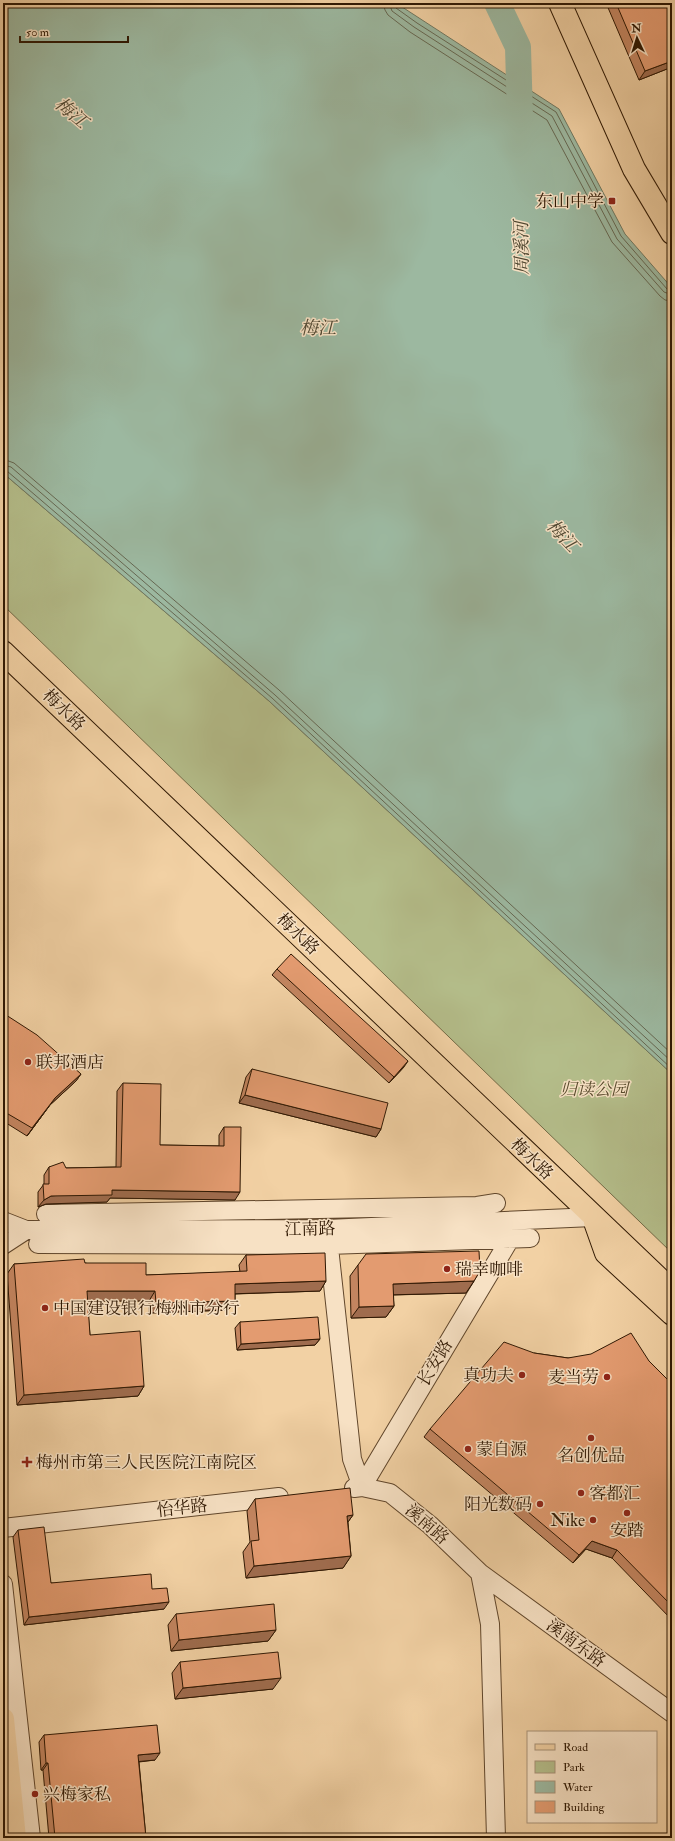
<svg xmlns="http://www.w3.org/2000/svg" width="675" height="1841" viewBox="0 0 675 1841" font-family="'IM FELL Double Pica','Noto Serif SC',serif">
	<rect width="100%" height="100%" fill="#f2d1a4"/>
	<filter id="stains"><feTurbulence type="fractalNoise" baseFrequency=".005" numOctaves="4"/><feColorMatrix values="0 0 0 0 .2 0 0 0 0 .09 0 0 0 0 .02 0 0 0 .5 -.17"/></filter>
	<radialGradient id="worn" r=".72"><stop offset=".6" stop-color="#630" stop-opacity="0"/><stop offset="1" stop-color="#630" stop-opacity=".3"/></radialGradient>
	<path fill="#b4bd8a" stroke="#726a46" d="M3,473L269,701L672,1074V1253L3,605Z"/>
	<path fill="#9cb8a0" stroke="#707861" d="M3,3H396L559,109L625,234L672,288V1074L269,701L3,473Z"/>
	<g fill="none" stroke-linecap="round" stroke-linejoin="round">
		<path stroke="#666852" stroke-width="1" d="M383,3L385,10L388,15L410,32L547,120L612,242L660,296L665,300L672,301
			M389,3L392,11L414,27L552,116L617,239L664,292L672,295
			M394,3L396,8L417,23L556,112L621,236L667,289L672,290
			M3,459L14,463L279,690L672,1054
			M3,465L11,467L275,695L672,1062
			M3,470L7,471L272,698L672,1069"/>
		<path stroke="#9cb8a0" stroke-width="26" d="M497,3L518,47L520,118"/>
		<defs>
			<path id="minor" d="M46,1214L477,1206L496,1203
				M3,1221L26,1230L327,1229L593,1217
				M327,1229L352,1459L362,1487L390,1493L430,1525L480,1573L490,1624L496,1838
				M38,1244L328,1245L530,1238
				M3,1245L26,1230
				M354,1488L362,1487L510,1239
				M3,1528L279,1497
				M480,1573L672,1713
				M3,1584L31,1838"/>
			<path id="major" d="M560,3L634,169L672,233
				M3,652L672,1291
				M595,1222L606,1253L672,1314
				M3,1719L15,1838"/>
		</defs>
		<use href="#minor" stroke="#60462b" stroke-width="20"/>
		<use href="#major" stroke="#2f1803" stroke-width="24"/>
		<use href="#minor" stroke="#f7e1c4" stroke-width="18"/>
		<use href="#major" stroke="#f2d1a4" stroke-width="22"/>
	</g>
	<path fill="#c38560" stroke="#2f1803" d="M606,3H672V67L639,80Z
		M277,969L404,1067L389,1083L272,975Z
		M3,1013L81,1074L76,1081L50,1105L27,1136L3,1121Z
		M252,1069L381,1129L376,1137L239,1103L246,1077Z
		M123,1083L160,1145L219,1146V1135L224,1127L235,1200L110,1198L107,1202L46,1204L38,1207V1192L44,1184V1175L49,1167L66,1168L116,1167L117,1091Z
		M246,1255L326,1281L320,1291L235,1294V1301L228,1310L149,1313V1301H87L90,1335L144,1386L138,1396L17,1405L7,1274L14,1264L85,1263L146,1275L240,1272L239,1265Z
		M358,1265L474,1281L466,1293L393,1295L394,1306L386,1317L351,1318L350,1276Z
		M240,1322L320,1339L315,1345L237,1350L235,1328Z
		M534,1353L568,1358L649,1361L672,1384V1620L612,1558L586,1549L573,1563L424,1437L430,1429Z
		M255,1499L353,1515L348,1522L351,1556L343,1568L246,1578L243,1552L250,1542L247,1511Z
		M18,1530L51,1583L152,1589L164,1609L24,1625L13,1537Z
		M176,1614L276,1630L268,1641L171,1651L168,1625Z
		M180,1662L273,1689L175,1699L172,1673Z
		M44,1735L155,1760L139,1762L146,1838H49L43,1770H41L39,1742Z"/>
	<path fill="#9f6c4e" stroke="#2f1803" d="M672,61V67L639,80L645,71Z
		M408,1061L404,1067L389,1083L394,1077Z
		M81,1074L76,1081L50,1105L27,1136L55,1098Z
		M245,1095L381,1129L376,1137L239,1103Z
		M112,1190L240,1192L235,1200L110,1198L107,1202L46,1204L38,1207L44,1200L51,1196Z
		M326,1281L320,1291L228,1294L235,1284Z
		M474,1281L466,1293L385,1295L393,1284Z
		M87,1291H155L149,1301H80Z
		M235,1301L228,1310L149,1313L156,1303Z
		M394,1306L386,1317L351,1318L359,1307Z
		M320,1339L315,1345L237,1350L241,1344Z
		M144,1386L138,1396L17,1405L24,1395Z
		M353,1515L345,1526L347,1516Z
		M592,1541L617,1550L612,1558L586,1549L573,1563L579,1555Z
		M351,1556L343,1568L246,1578L254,1566Z
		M169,1602L164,1609L24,1625L29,1617Z
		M276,1630L268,1641L171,1651L179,1640Z
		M281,1678L273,1689L175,1699L183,1688Z
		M160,1753L155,1760L134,1762L138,1755Z
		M46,1763H48L43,1770H41Z"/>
	<path fill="#e39b70" stroke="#2f1803" d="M616,3H672V61L645,71Z
		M291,954L408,1061L394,1077L277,969Z
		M3,1013L37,1035L81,1074L55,1098L32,1128L3,1111Z
		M252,1069L388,1103L381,1129L245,1095Z
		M123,1083L161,1084L160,1145L224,1146V1127H241L240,1192L112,1190V1195L51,1196L44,1200L43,1184H49V1167L63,1162L66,1168L121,1167Z
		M479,1251L480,1271L474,1281L393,1284L394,1306L359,1307L358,1265L366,1254Z
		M325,1253L326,1281L235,1284V1301L156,1303L155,1291H87L90,1335L140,1331L144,1386L24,1395L14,1264L84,1259L85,1263H146V1275L247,1271L246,1255Z
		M318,1317L320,1339L241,1344L240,1322Z
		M631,1333L649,1361L672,1384V1606L617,1550L592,1541L579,1555L430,1429L504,1342L534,1353L568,1358L591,1354Z
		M350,1488L353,1515L347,1516L351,1556L254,1566L251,1541L259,1540L255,1499Z
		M44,1527L51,1583L151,1574L152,1589L167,1588L169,1602L29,1617L18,1530Z
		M274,1604L276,1630L179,1640L176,1614Z
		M278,1652L281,1678L183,1688L180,1662Z
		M157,1725L160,1753L138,1755L146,1838H55L48,1763H46L44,1735Z"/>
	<g fill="#8f2418" stroke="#f7e1c4" stroke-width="1.5">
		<rect x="608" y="197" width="8" height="8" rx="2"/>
		<circle cx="28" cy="1062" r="4"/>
		<circle cx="447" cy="1269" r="4"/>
		<circle cx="45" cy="1308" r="4"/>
		<circle cx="522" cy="1375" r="4"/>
		<circle cx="607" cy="1377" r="4"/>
		<circle cx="591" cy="1438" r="4"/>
		<circle cx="468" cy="1449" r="4"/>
		<path d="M25 1456h4v4h4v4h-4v4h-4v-4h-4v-4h4z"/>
		<circle cx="581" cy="1493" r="4"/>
		<circle cx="540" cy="1504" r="4"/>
		<circle cx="627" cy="1513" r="4"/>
		<circle cx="593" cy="1520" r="4"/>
		<circle cx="35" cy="1794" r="4"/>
	</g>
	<g text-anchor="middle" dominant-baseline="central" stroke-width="3" stroke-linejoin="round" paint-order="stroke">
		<g font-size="17" fill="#2f1803" stroke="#f7e1c4" text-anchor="start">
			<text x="604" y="201" text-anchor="end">东山中学</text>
			<text x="36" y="1062">联邦酒店</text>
			<text x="455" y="1269">瑞幸咖啡</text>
			<text x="53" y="1308">中国建设银行梅州市分行</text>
			<text x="514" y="1375" text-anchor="end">真功夫</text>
			<text x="599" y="1377" text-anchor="end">麦当劳</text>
			<text x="476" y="1449">蒙自源</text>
			<text x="591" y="1455" text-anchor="middle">名创优品</text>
			<text x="36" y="1462">梅州市第三人民医院江南院区</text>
			<text x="589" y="1493">客都汇</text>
			<text x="532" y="1504" text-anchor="end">阳光数码</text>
			<text x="585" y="1520" text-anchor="end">Nike</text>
			<text x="627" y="1530" text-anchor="middle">安踏</text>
			<text x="43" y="1794">兴梅家私</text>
		</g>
		<g font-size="17" fill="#2f1803" stroke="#f7e1c4">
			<text transform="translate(64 710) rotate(44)">梅水路</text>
			<text transform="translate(298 934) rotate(44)">梅水路</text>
			<text transform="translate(532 1159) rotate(44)">梅水路</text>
			<text transform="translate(310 1229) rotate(-1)">江南路</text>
			<text transform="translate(435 1363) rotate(-59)">长安路</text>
			<text transform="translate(182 1508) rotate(-6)">怡华路</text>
			<text transform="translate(427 1524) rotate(41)">溪南路</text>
			<text transform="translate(576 1643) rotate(36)">溪南东路</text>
		</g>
		<g font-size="17" font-style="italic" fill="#574a2c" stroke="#f7e1c4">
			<text x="594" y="1089">归读公园</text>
		</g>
		<g font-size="18" font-style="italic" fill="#504832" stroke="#f7e1c4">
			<text transform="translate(71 113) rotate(40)">梅江</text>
			<text transform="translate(522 248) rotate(-91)">周溪河</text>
			<text x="318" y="328">梅江</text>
			<text transform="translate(562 536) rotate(47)">梅江</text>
		</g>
	</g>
	<rect width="675" height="1841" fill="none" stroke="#f2d1a4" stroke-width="16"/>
	<rect x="4" y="4" width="667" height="1833" fill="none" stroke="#2f1803" stroke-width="2"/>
	<rect x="8" y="8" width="659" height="1825" fill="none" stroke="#2f1803"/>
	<rect x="527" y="1731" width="130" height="92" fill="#f7e1c4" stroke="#a79177"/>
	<rect x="535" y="1744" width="20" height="6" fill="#f2d1a4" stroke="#a79177"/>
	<text x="563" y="1751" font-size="12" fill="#2f1803">Road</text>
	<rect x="535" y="1761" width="20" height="12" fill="#b4bd8a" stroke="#a79177"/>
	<text x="563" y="1771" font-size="12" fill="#2f1803">Park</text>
	<rect x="535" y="1781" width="20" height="12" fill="#9cb8a0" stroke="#a79177"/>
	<text x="563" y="1791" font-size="12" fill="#2f1803">Water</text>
	<rect x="535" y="1801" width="20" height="12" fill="#e39b70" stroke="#a79177"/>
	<text x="563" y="1811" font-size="12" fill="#2f1803">Building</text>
	<g transform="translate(637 38) rotate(356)" stroke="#f7e1c4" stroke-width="3" paint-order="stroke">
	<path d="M0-3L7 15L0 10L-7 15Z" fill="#2f1803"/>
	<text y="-6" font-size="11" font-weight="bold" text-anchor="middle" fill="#2f1803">N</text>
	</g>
	<path d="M20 36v6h108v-6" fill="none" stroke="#2f1803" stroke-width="2"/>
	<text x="26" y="36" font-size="12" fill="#2f1803" stroke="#f7e1c4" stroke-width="3" paint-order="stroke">50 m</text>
	<rect width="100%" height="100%" filter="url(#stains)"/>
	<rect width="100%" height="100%" fill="url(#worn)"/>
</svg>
